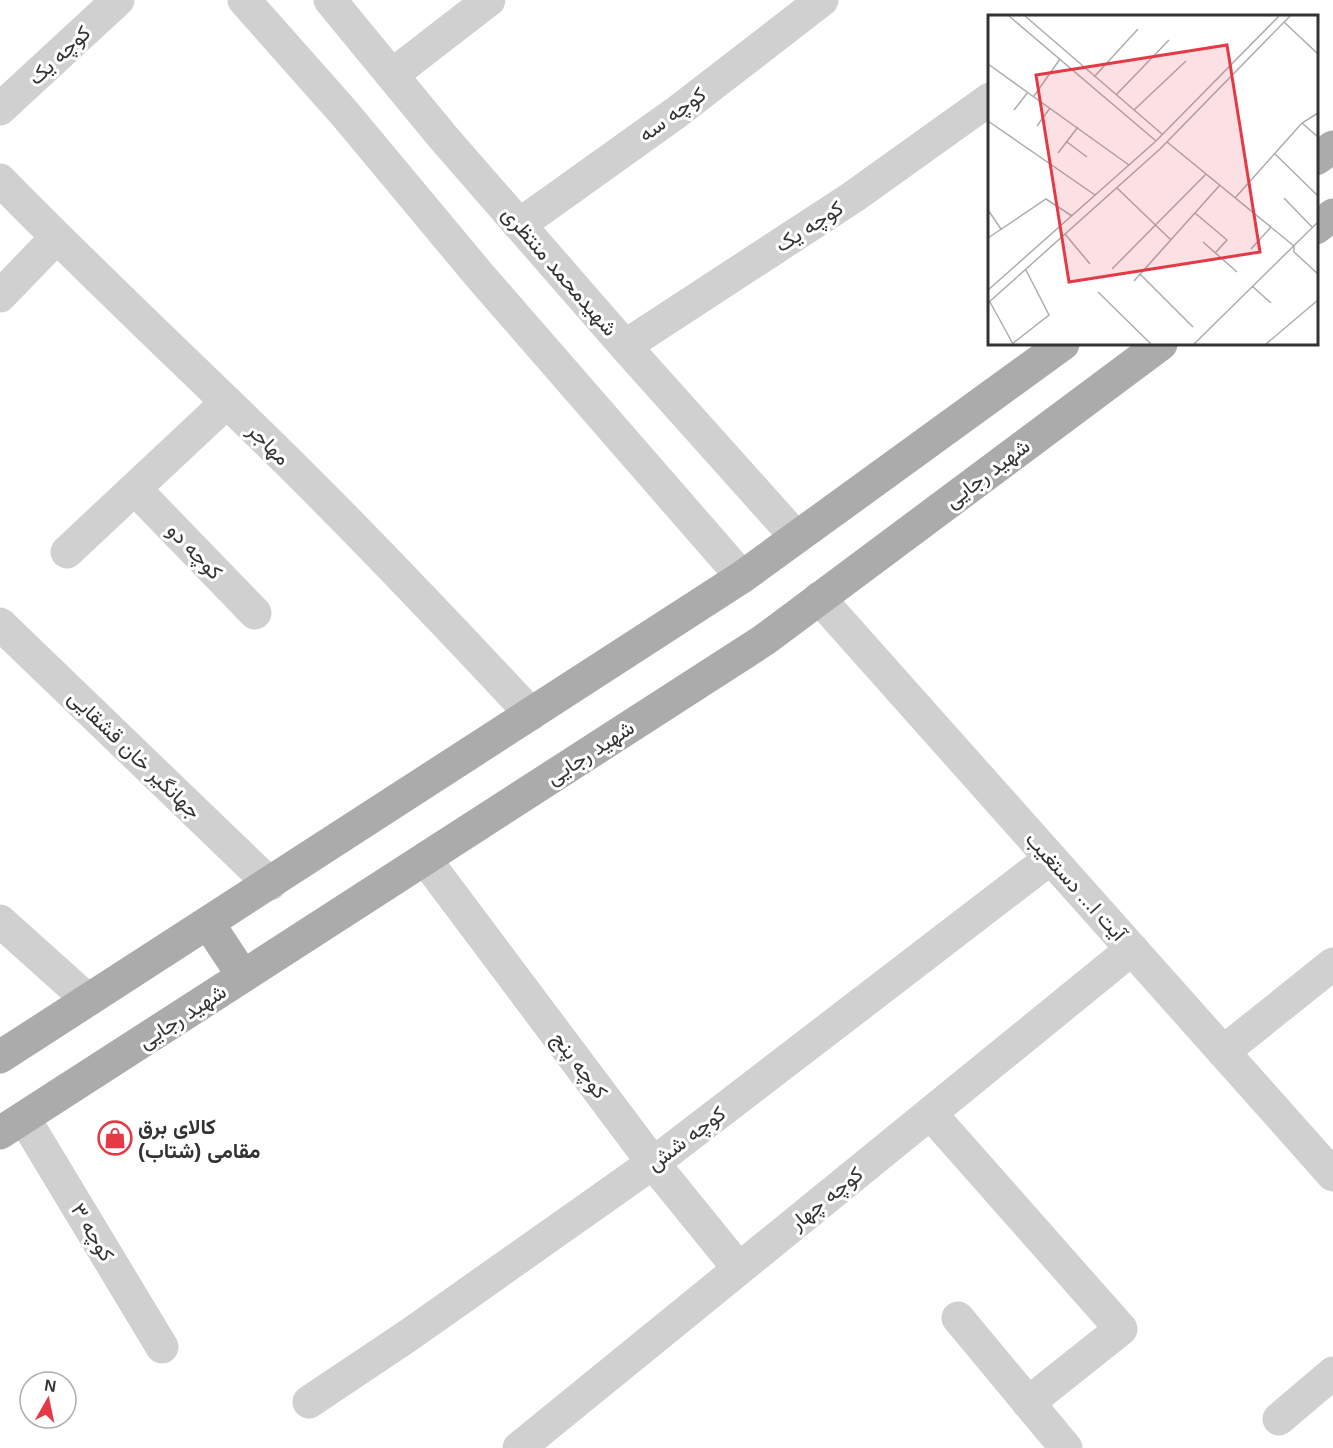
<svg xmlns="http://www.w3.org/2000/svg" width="1333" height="1448" viewBox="0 0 1333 1448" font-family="Helvetica,Vazirmatn,sans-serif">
	<rect width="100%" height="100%" fill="#fff"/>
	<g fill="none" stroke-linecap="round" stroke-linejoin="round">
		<path stroke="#d0d0d0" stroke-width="33" d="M244,0L345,114L480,276L742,577
			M330,0L442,136L625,346L796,537
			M392,75L489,0
			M0,109L118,0
			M0,180C89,271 182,358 273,447C361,533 447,624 531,714
			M519,225L677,112L822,0
			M0,296L56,238
			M625,346L853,197L990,99
			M135,489L255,613
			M67,552L227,402
			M819,598L1333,1175
			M0,624L270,884
			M425,859L653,1163L739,1269
			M0,921L88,1000
			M1223,1052L1333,964
			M930,1113L1121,1329L1028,1403
			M24,1118L162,1347
			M958,1318L1066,1448
			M309,1402L409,1335L664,1155L1051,858
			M1279,1419L1333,1373
			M519,1448L1132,949"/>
		<path stroke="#ababab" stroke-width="33" d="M1316,159L1333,147
			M1316,228L1333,215
			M208,923L243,976
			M0,1057L742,577L1063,344
			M0,1133L764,640L1161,344"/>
	</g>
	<defs>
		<symbol id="shop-ring" viewBox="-11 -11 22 22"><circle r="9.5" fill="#fff" stroke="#e63946" stroke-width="1.5"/><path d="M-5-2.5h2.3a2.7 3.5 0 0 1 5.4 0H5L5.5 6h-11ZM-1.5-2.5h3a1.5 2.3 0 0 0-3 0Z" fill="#e63946"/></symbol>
	</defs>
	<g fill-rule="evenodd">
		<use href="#shop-ring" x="96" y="1119" width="38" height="38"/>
	</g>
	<g text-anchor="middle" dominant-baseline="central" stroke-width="6" stroke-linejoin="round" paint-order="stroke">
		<g font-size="21" fill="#333" stroke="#fff">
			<text transform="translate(59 55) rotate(-43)">کوچه یک</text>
			<text transform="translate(672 114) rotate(-36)">کوچه سه</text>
			<text transform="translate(809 226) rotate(-33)">کوچه یک</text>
			<text transform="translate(560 271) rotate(49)">شهیدمحمد منتظری</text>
			<text transform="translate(269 444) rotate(45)">مهاجر</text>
			<text transform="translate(987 473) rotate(-37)">شهید رجایی</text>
			<text transform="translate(195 551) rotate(46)">کوچه دو</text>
			<text transform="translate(590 752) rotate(-33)">شهید رجایی</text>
			<text transform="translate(135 754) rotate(44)">جهانگیر خان قشقایی</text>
			<text transform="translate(1076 886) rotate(48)">آیت ا... دستغیب</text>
			<text transform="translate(182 1016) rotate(-33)">شهید رجایی</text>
			<text transform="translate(580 1065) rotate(53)">کوچه پنج</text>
			<text transform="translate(686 1138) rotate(-37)">کوچه شش</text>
			<text transform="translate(826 1198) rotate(-39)">کوچه چهار</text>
			<text transform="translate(93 1232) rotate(59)">کوچه ۳</text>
		</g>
		<g font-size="21" font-weight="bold" fill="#333" stroke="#fff" text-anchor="start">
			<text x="138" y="1126">کالای برق<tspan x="138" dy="24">مقامی (شتاب)</tspan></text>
		</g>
	</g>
	<g transform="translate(988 15)">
		<rect width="330" height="330" fill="#fff"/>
		<path fill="none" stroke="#adadad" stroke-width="1.5" d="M21,1L168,126M37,1L174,119M296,7L330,39M0,49L141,150M106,62L150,14M128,80L181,25M46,81L72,44M26,95L40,77M146,95L198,46M0,106L107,180M314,108L330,122M49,111L62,93M79,127L99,142M179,127L306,231V237L330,259M70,138L90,112M287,139L330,181M129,173L183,225M247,183L314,108L330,98M296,183L324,212M0,195L13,214M207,198L239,225L227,238M77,219L102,249M0,223L58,184L84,201M215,227L249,257M263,234L283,212M124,254L218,159M152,259L205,312M146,266L232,170M264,271L283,288M0,275L168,126L291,1M110,277L163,329M2,287L25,329M0,288L172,134L302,1M24,329L61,300L38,255M206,329L330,207M278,329L330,285"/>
		<path fill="#e63946" fill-opacity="0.15" stroke="#e63946" stroke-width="3" d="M239,30L272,237L81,267L48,60Z"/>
		<rect width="330" height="330" fill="none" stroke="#333" stroke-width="3"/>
	</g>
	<g transform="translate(48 1400) rotate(9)"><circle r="28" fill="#ffffff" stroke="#adadad" stroke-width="1.5"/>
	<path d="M0-4.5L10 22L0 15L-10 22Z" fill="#e63946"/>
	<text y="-9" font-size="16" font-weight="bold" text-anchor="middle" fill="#333333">N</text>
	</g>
</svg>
